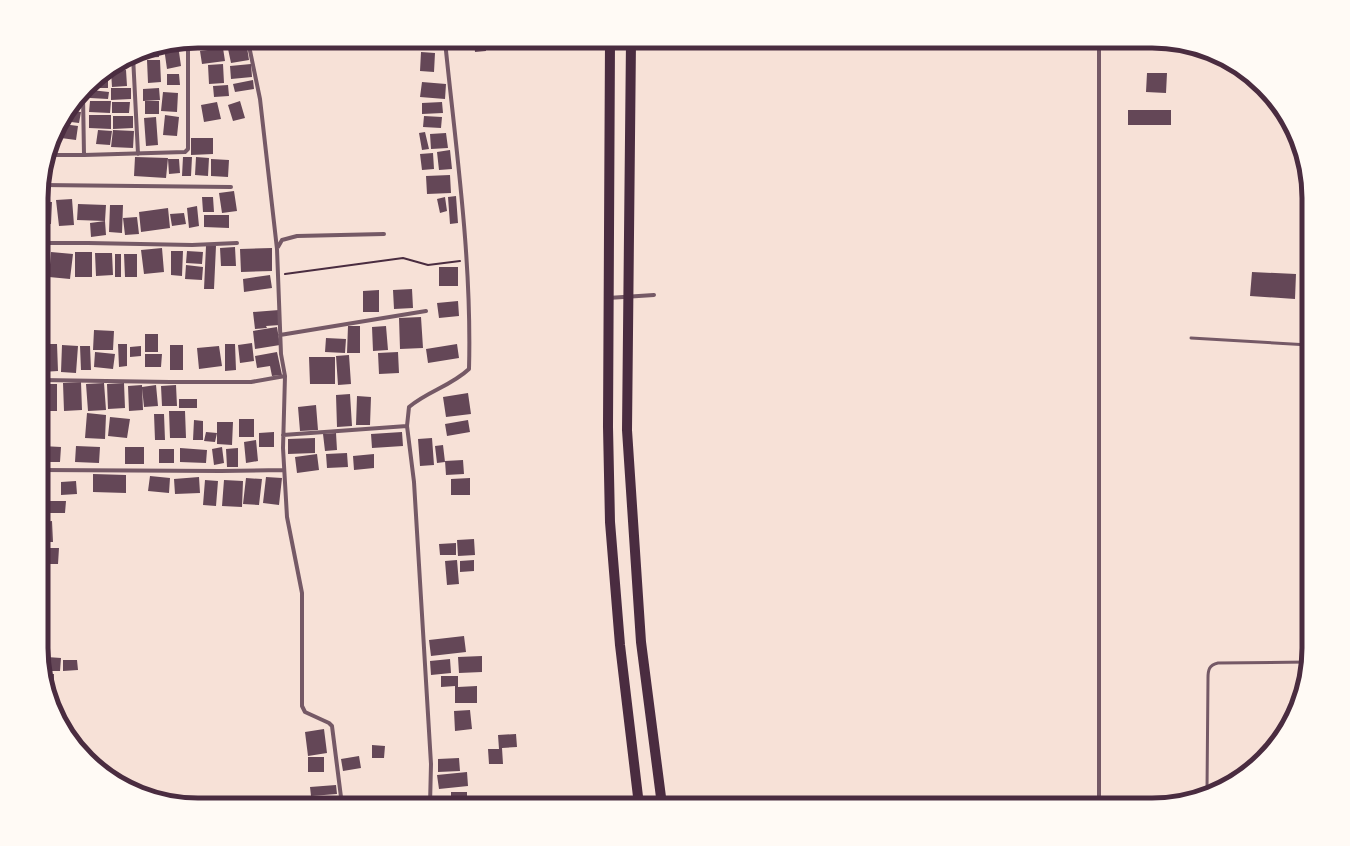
<svg xmlns="http://www.w3.org/2000/svg" width="1350" height="846" viewBox="0 0 1350 846" font-family="Ubuntu,sans-serif">
	<rect width="100%" height="100%" fill="#f7e1d7"/>
	<path fill="#644757" d="M198,41H205V48H189V43Z
		M246,41L249,60L231,63L227,44Z
		M474,41H485L486,51L475,52Z
		M178,45L181,66L167,69L164,48Z
		M223,48L225,61L202,64L200,51Z
		M159,49V57L143,58L142,52Z
		M421,52L435,53L434,72L420,71Z
		M129,59L128,68L115,67Z
		M147,60H160L161,82L148,83Z
		M223,64L224,83L209,84L208,65Z
		M251,64L252,77L231,79L230,66Z
		M126,70L127,86L112,87L111,71Z
		M1147,73H1167L1166,93L1146,92Z
		M104,74H108V88H90V86L94,80Z
		M167,74H179L180,85H167Z
		M253,80L254,89L235,92L233,84Z
		M422,82L446,84L445,99L420,97Z
		M228,85L229,96L214,97L213,86Z
		M111,88H131V99L111,100Z
		M159,88L160,100L143,101V89Z
		M91,90L109,92L108,99L90,98Z
		M163,92L178,93L177,112L161,111Z
		M90,101H111L110,113L89,112Z
		M145,101H159V114H145Z
		M240,101L245,118L233,121L228,105Z
		M112,102H130L129,113H112Z
		M217,102L221,119L204,122L201,105Z
		M442,102L443,113L422,114V103Z
		M1128,110H1171V125H1128Z
		M71,111L81,112L79,123L63,121Z
		M89,115H111V129L89,128Z
		M165,115L179,117L177,136L163,135Z
		M113,116H133V128L113,129Z
		M424,116L442,117L441,128L423,127Z
		M156,117L158,145L146,146L144,118Z
		M63,124L78,126L76,140L61,138Z
		M98,130L112,131L110,145L96,144Z
		M113,130L134,131L133,148L111,147Z
		M425,132L429,149L422,150L419,133Z
		M446,133L448,148L431,149L430,134Z
		M56,134H58V145H52Z
		M191,138H213V154L191,155Z
		M450,150L452,169L439,170L437,152Z
		M433,153L434,169L422,170L420,154Z
		M135,157L168,158L166,178L134,176Z
		M183,157H192L191,176H182Z
		M196,157L209,158L208,176L195,175Z
		M168,159H179L180,173L169,174Z
		M211,159L229,160L228,177L211,176Z
		M47,162H52V178H42Z
		M450,175L451,193L427,194L426,176Z
		M234,191L237,211L222,213L219,193Z
		M456,196L458,223L450,224L448,197Z
		M202,197H213L214,212H203Z
		M445,197L447,211L440,213L437,199Z
		M72,199L74,225L59,226L56,200Z
		M42,202H52L51,224H42Z
		M78,204L106,205L105,221L77,220Z
		M110,205H123L122,233L109,232Z
		M197,206L199,226L189,228L187,208Z
		M168,208L170,228L141,232L139,212Z
		M184,213L186,224L172,226L170,214Z
		M204,215H229V228L204,227Z
		M137,217L139,234L125,235L123,218Z
		M105,221L106,235L91,237L90,223Z
		M206,246H216L214,289H204Z
		M235,247L236,266H221L220,248Z
		M162,248L164,272L144,274L141,250Z
		M272,248V271L241,272L240,249Z
		M171,251H183L182,276L171,275Z
		M187,251L203,252L202,264L186,263Z
		M51,252L73,254L70,279L49,277Z
		M75,252H92V277H75Z
		M95,253H112L113,275L96,276Z
		M115,254H121V277H115Z
		M124,254H137V277H125Z
		M186,265L203,267L202,280L185,279Z
		M439,267H458V286H439Z
		M1252,272L1296,274L1295,299L1250,296Z
		M270,275L272,288L244,292L243,279Z
		M412,289L413,308L394,309L393,290Z
		M379,290V312H363V291Z
		M458,301L459,316L439,318L437,303Z
		M279,310L280,325L266,326L267,328L255,329L253,312Z
		M421,317L423,348L400,349L399,318Z
		M348,326H360V353H347Z
		M386,326L388,350L373,351L372,327Z
		M277,327L280,345L255,349L253,331Z
		M94,330L114,331L113,350H93Z
		M145,334H158V352H145Z
		M326,338L346,339L345,353L325,352Z
		M252,343L254,361L240,363L238,345Z
		M42,344H57L58,371L42,372Z
		M118,344H127V366L119,367Z
		M225,344H235L236,370L225,371Z
		M457,344L459,358L428,363L426,349Z
		M62,345L78,346L76,373L61,372Z
		M170,345H183V370H170Z
		M80,346H90L91,370H81Z
		M141,346V356L130,357V347Z
		M219,346L222,366L199,369L197,348Z
		M95,352L115,354L113,369L94,367Z
		M277,352L282,375L272,376L270,366L257,368L255,356Z
		M398,352L399,373L379,374L378,353Z
		M145,354H162L161,367H145Z
		M349,355L351,384L338,385L336,356Z
		M309,357H335V384H310Z
		M81,382L82,410L64,411L63,383Z
		M104,383L106,410L88,411L86,384Z
		M124,383L125,408L108,409L107,384Z
		M42,384H57V411H42Z
		M142,385L143,410L129,411L128,386Z
		M156,385L158,406L144,407L142,387Z
		M176,385L177,406H162L161,386Z
		M468,393L471,414L446,417L443,397Z
		M350,394L352,426L337,427L336,395Z
		M357,396L371,397L370,425H356Z
		M179,399H197V408H179Z
		M316,405L318,430L300,431L298,407Z
		M169,411H185L186,438H170Z
		M87,413L106,415L105,439L85,438Z
		M154,414H164L165,440H155Z
		M110,417L130,419L127,438L108,436Z
		M239,419H254V437H239Z
		M194,420L203,421V440H193Z
		M468,420L470,432L447,436L445,424Z
		M217,422H233L232,445L217,444Z
		M206,432L217,433L215,442L204,441Z
		M274,432V447H259V433Z
		M402,432L403,446L372,448L371,434Z
		M336,433L337,450L325,451L323,434Z
		M315,438V453L288,454V439Z
		M432,438L434,465L420,466L418,439Z
		M256,440L258,461L246,463L244,442Z
		M443,445L445,462L437,463L435,446Z
		M42,446L61,447L60,462H42Z
		M76,446L100,447L99,463L75,462Z
		M125,447H144V464H125Z
		M222,447L224,463L214,465L212,449Z
		M180,448L207,450L206,463L180,462Z
		M238,448V467H227L226,449Z
		M159,449H174V463H159Z
		M347,453L348,467L327,468L326,454Z
		M317,454L319,470L297,473L295,457Z
		M374,454V468L354,470L353,456Z
		M463,460L464,474L446,475L445,461Z
		M93,474L126,475V493L93,492Z
		M150,476L170,478L169,493L148,491Z
		M199,477L200,493L175,494L174,479Z
		M266,477L282,478L279,505L263,503Z
		M246,478L262,479L259,505L243,504Z
		M470,478V495H451V479Z
		M205,480L218,481L216,506L203,505Z
		M224,480L243,481L242,507L222,506Z
		M76,481L77,494L61,495V482Z
		M48,501H66L65,513H48Z
		M52,521L53,542H42V522Z
		M474,539L475,555L458,556L457,540Z
		M456,543V555H440L439,544Z
		M42,548H59L58,564H42Z
		M457,560L459,584L447,585L445,561Z
		M474,560V571L460,572V561Z
		M464,636L466,652L431,656L429,640Z
		M482,656V672L459,673L458,657Z
		M47,657L61,658L60,671H47Z
		M450,659L451,673L431,675L430,661Z
		M63,660H77L78,670L63,671Z
		M44,674H54V687L49,688Z
		M441,676H458V687L477,686V703H455V686L441,687Z
		M470,710L472,729L455,731L454,711Z
		M324,729L327,753L308,756L305,732Z
		M516,734L517,747L502,748L503,764H489L488,749H499L498,735Z
		M372,745L385,746L384,758H372Z
		M359,756L361,768L343,771L341,759Z
		M308,757H324V772H308Z
		M459,758L460,771L438,772V759Z
		M467,772L468,786L439,789L437,775Z
		M336,785L337,794L311,796L310,787Z
		M451,792H467V803H451Z
		M302,800H336V805H302Z"/>
	<g fill="none" stroke-linecap="round" stroke-linejoin="round">
		<path stroke="#4a2c40" stroke-width="2" d="M285,274L403,258L428,265L460,261"/>
		<path stroke="#755966" stroke-width="3" d="M1181,45L1185,47H1194
			M1191,338L1309,345
			M1207,791L1208,678C1208,670 1209,665 1218,663L1308,662"/>
		<path stroke="#755966" stroke-width="4" d="M248,41L260,99L277,249L281,354L285,376L283,448L287,517L302,593V706L305,712L329,723L332,726L342,805
			M133,56L138,154
			M83,95L84,155
			M49,155H84L185,152L188,149V43
			M42,185L231,187
			M42,243H88L192,245L237,243
			M278,247L282,240L297,236L384,234
			M608,298L654,295
			M280,335L426,311
			M42,380L170,382H251L285,376
			M283,435L407,426
			M42,470L221,471L283,470
			M430,805L431,764L414,482L407,426L409,407C428,391 451,386 469,369C472,259 456,150 445,41
			M1099,805V41"/>
		<path stroke="#4a2c40" stroke-width="10" d="M610,41L608,427L610,522L620,645L639,805
			M631,41L627,430L641,642L662,805"/>
	</g>
	<path d="M0 0H1350V846H0ZM198 48H1152A150 150 0 0 1 1302 198V648A150 150 0 0 1 1152 798H198A150 150 0 0 1 48 648V198A150 150 0 0 1 198 48Z" fill="#fffaf5" fill-rule="evenodd"/>
	<path fill="none" stroke="#4a2c40" stroke-width="5" d="M198 48H1152A150 150 0 0 1 1302 198V648A150 150 0 0 1 1152 798H198A150 150 0 0 1 48 648V198A150 150 0 0 1 198 48Z"/>
</svg>
